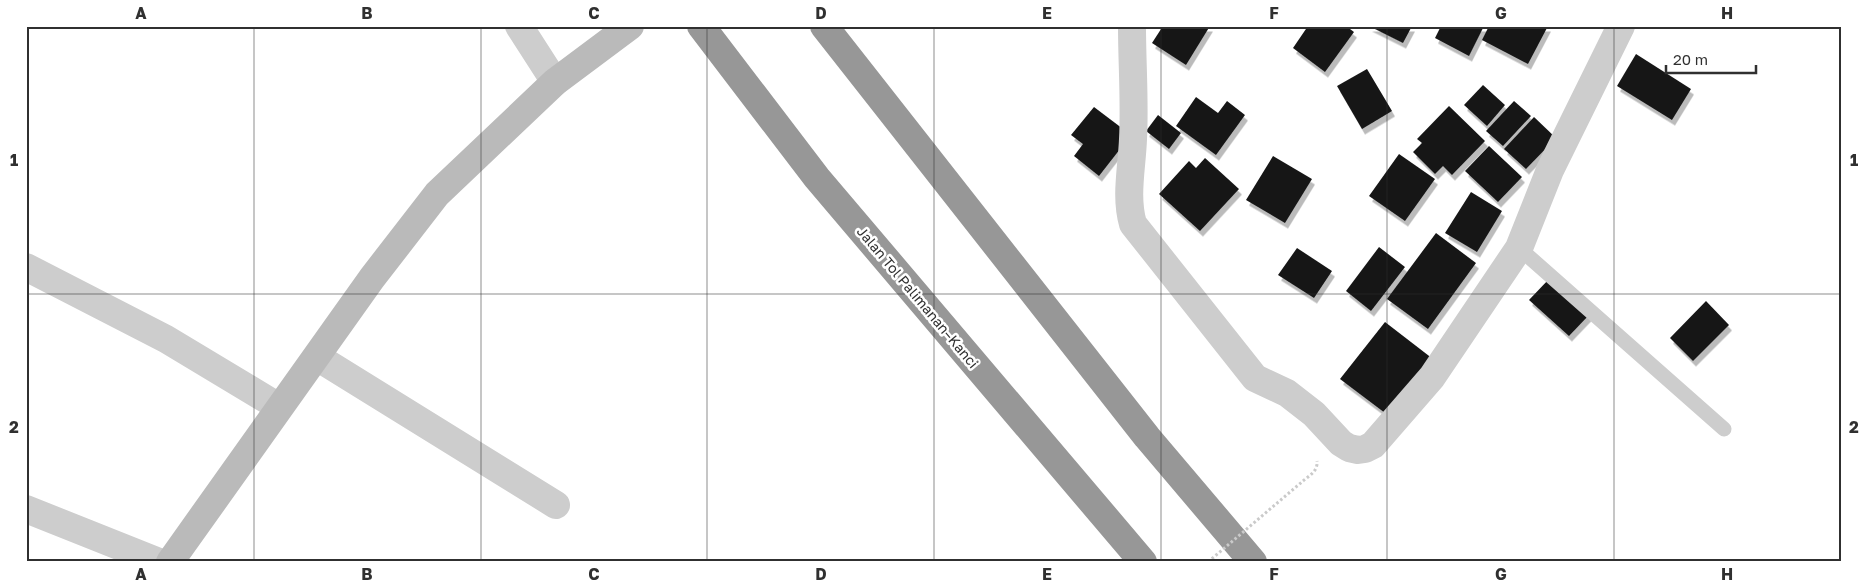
<svg xmlns="http://www.w3.org/2000/svg" width="1868" height="588" viewBox="0 0 1868 588" font-family="'Golos Text',sans-serif">
	<defs>
		<filter id="shadow"><feDropShadow dx="3" dy="5.5" stdDeviation="0" flood-color="#0004"/></filter>
	</defs>
	<rect width="100%" height="100%" fill="#fff"/>
	<path fill="#171717" filter="url(#shadow)" d="M1163,26H1210L1186,65L1152,43Z
		M1308,26H1346L1354,32L1325,72L1293,48Z
		M1369,26H1412L1403,43Z
		M1441,26H1484L1469,56L1435,38Z
		M1489,26H1548L1528,64L1482,40Z
		M1636,54L1691,89L1672,120L1617,86Z
		M1367,69L1392,111L1362,129L1337,86Z
		M1483,85L1505,105L1487,126L1464,105Z
		M1196,97L1218,113L1227,101L1245,115L1216,155L1176,126Z
		M1514,101L1531,116L1503,146L1486,131Z
		M1449,106L1485,141L1452,175L1443,166L1435,174L1413,152L1422,143L1417,139Z
		M1094,107L1131,135L1099,176L1074,156L1083,144L1071,135Z
		M1158,115L1181,133L1169,149L1146,131Z
		M1534,117L1556,138L1526,169L1504,149Z
		M1489,146L1522,177L1498,202L1465,171Z
		M1399,154L1435,179L1405,221L1369,196Z
		M1273,156L1312,179L1285,223L1246,200Z
		M1205,158L1239,189L1200,231L1159,194L1189,161L1196,168Z
		M1471,192L1502,211L1477,252L1445,233Z
		M1436,233L1476,263L1428,329L1387,299Z
		M1379,247L1405,267L1371,311L1346,291Z
		M1297,248L1332,271L1314,298L1278,275Z
		M1549,279L1589,315L1569,336L1529,300Z
		M1706,301L1729,325L1693,361L1670,338Z
		M1385,322L1433,359L1389,416L1340,379Z"/>
	<g fill="none" stroke-linecap="round" stroke-linejoin="round">
		<path stroke="#cacaca" stroke-width="3" stroke-dasharray="2.5 2.5" stroke-linecap="butt" d="M1303,481C1310,475 1318,471 1317,461"/>
		<path stroke="#cdcdcd" stroke-width="15" d="M1519,248L1724,429"/>
		<path stroke="#cdcdcd" stroke-width="28" d="M519,26L555,82
			M1132,26C1132,64 1135,102 1133,139C1132,167 1125,197 1133,224L1255,378L1287,393L1314,414L1341,443L1349,448L1358,450L1365,449L1373,445L1432,377L1519,248L1550,170L1621,26
			M26,267L166,339L279,407
			M317,357L556,505
			M26,509L159,562"/>
		<path stroke="#bababa" stroke-width="28" d="M170,562L372,278L437,194L555,82L630,26"/>
		<path stroke="#979797" stroke-width="28" d="M701,26L817,178L1143,562
			M824,26L1147,437L1253,562"/>
		<path stroke="#cacaca" stroke-width="3" stroke-dasharray="2.5 2.5" stroke-linecap="butt" d="M1208,562L1303,481"/>
	</g>
	<path fill="none" stroke="#303030" stroke-width="1" stroke-opacity="0.55" d="M254,26V562M481,26V562M707,26V562M934,26V562M1161,26V562M1387,26V562M1614,26V562M26,294H1842"/>
	<g text-anchor="middle" dominant-baseline="central" stroke-width="5" stroke-linejoin="round" paint-order="stroke">
		<g font-size="14" fill="#303030" stroke="#fff">
			<text transform="translate(918 297) rotate(50)">Jalan Tol Palimanan–Kanci</text>
		</g>
	</g>
	<rect width="1868" height="588" fill="none" stroke="#ffffff" stroke-width="55"/>
	<path d="M1666 65v8h90v-8" fill="none" stroke="#303030" stroke-width="2.5"/>
	<text x="1673" y="65" font-size="15" fill="#303030" stroke="#ffffff" stroke-width="4" paint-order="stroke">20 m</text>
	<rect x="28" y="28" width="1812" height="532" fill="none" stroke="#303030" stroke-width="2"/>
	<g font-size="16" text-anchor="middle" font-weight="bold" fill="#303030">
		<text x="141" y="19">A</text>
		<text x="367" y="19">B</text>
		<text x="594" y="19">C</text>
		<text x="821" y="19">D</text>
		<text x="1047" y="19">E</text>
		<text x="1274" y="19">F</text>
		<text x="1501" y="19">G</text>
		<text x="1727" y="19">H</text>
		<text x="14" y="166">1</text>
		<text x="1854" y="166">1</text>
		<text x="14" y="433">2</text>
		<text x="1854" y="433">2</text>
		<text x="141" y="580">A</text>
		<text x="367" y="580">B</text>
		<text x="594" y="580">C</text>
		<text x="821" y="580">D</text>
		<text x="1047" y="580">E</text>
		<text x="1274" y="580">F</text>
		<text x="1501" y="580">G</text>
		<text x="1727" y="580">H</text>
	</g>
</svg>
